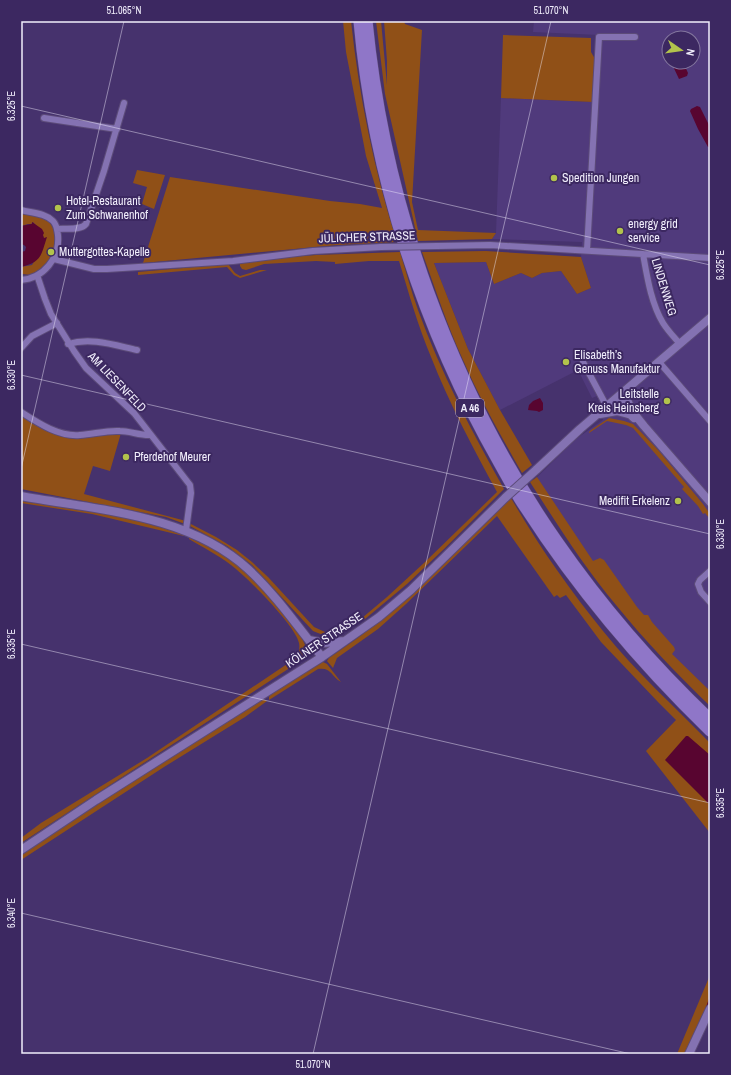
<svg xmlns="http://www.w3.org/2000/svg" width="731" height="1075" viewBox="0 0 731 1075" font-family="'Archivo Narrow',sans-serif">
	<rect width="100%" height="100%" fill="#46326d"/>
	<path fill="#503a7c" fill-rule="evenodd" d="M534,21H710V699L645,636L533,481L576,439L603,420L600,403L597,396L592,398L578,370L500,410L468,349L434,263L486,262L494,284L521,273L532,278L542,273L561,271L577,294L591,288L581,257L582,242L492,239L496,233L501,98L593,102L600,35L533,32ZM669,38H693V62H669Z"/>
	<path fill="#905017" d="M343,21H351C359,96 374,170 397,242L337,245L143,263L170,177L330,201L360,204L382,208L366,156L346,52Z
		M376,21H381L387,85V61L384,21H404L405,24L422,30L412,202L418,230L496,233L492,239L418,241L385,94Z
		M503,35L591,38V52L595,59L593,102L501,98Z
		M137,170L165,175L154,209L142,204L147,187L133,183Z
		M21,214C29,215 41,216 48,221C57,228 57,247 52,257C50,261 45,265 41,268C39,270 34,275 31,275C29,275 25,274 22,274L21,276V267L32,265C44,244 51,241 33,222L31,224H28L21,226Z
		M486,251L581,257L591,288L577,294L561,271L542,273L532,278L521,273L494,284L486,262L434,263L468,349L500,410L532,465L522,473C501,436 480,399 463,360C447,325 435,288 422,252Z
		M400,252C406,271 411,291 418,310C441,373 472,432 504,489L444,549L407,584L365,619L335,633L328,635H323L313,631L252,565L227,546L188,525L189,523L216,537L237,550L252,562L268,577L314,627L325,632L333,631L362,618L387,597L425,562L497,492C473,448 449,403 431,357C418,326 409,294 399,261H369L335,264V262L316,261L264,264L246,270L242,269L240,266V263L242,261L250,260L316,255Z
		M228,264L235,273L240,276L260,270H267L240,278L234,275L227,267L138,275V272Z
		M21,413L66,435L121,433L110,471L93,466L84,494L186,521L185,524L166,517L21,489Z
		M609,418L624,421L633,424L639,430L659,451L703,504L710,514V519L705,513L703,514L698,506L682,489L684,487L633,428L626,425L607,421L589,433V432L591,430Z
		M537,477L593,561L600,558L604,560L637,607L644,615H648L652,622L674,647L675,650L672,654L710,691V706C677,674 645,641 616,605C584,567 557,524 530,482Z
		M511,498C538,545 569,589 603,631C635,671 674,706 710,743V833L646,751L676,720L658,702L601,642L566,595L560,598L557,595L554,597L497,516L406,604L378,629L337,658L333,668L327,661L329,658L359,637L387,615Z
		M21,499L128,518L155,526L178,530L185,533L184,536L92,514L21,503Z
		M189,536C196,539 205,542 212,546C242,563 267,591 287,618C296,629 306,641 308,656L21,843V838L41,823L147,758L296,658C299,653 300,648 299,643C296,626 246,576 231,565C218,555 202,547 189,539Z
		M323,662L327,664L341,682C331,676 331,667 318,669L269,700V697L271,693Z
		M262,699L267,701L245,717L164,767L21,860V855L24,853L150,770Z
		M710,975V1002L686,1054H677Z"/>
	<path fill="#580530" d="M671,62H683L688,73L687,76L679,79Z
		M697,106L700,107L710,127V147H708L698,129L690,111L691,109Z
		M32,222L42,229L44,233L43,235L44,238L47,237C41,255 42,262 21,267V252L25,251L26,247L24,245L21,244V226L31,224H32Z
		M540,398L543,403V410L539,412L537,411L528,410L529,405L533,401Z
		M686,736H688L710,755V805L665,760Z"/>
	<g fill="none" stroke-linecap="round" stroke-linejoin="round">
		<path stroke="#580530" stroke-width="1.5" d="M706,1009L710,998"/>
		<defs>
			<path id="street" d="M44,118L117,129
				M21,210C32,213 45,213 53,221C57,225 57,230 58,235C60,258 44,278 21,280
				M57,229C66,228 80,231 86,224L104,171L124,103
				M437,246L490,245L710,258
				M587,250L599,37H635
				M643,254C647,276 651,303 663,323C668,331 674,337 680,344
				M54,259L94,269H107L233,261L313,251L381,247
				M37,275L45,299L51,314L74,351L86,368L134,413L190,485L191,493L186,530
				M68,344C91,337 114,345 137,350
				M21,348L32,336L57,323
				M583,362L607,407
				M659,362L710,421
				M21,412C38,423 59,437 80,435C94,434 107,430 120,431C130,431 141,436 151,435
				M710,571L700,580L698,584L701,592L710,602"/>
			<path id="secondary" d="M619,397L627,400L632,411L644,426L710,502
				M619,397L621,406L634,418
				M600,414L617,411L628,414
				M536,470L580,429L710,318
				M21,496C97,510 188,514 248,569C276,595 298,627 322,657
				M309,640L324,643L344,641
				M21,850L96,800L322,657L379,617L411,590L506,497
				M689,1054L710,1009"/>
			<path id="highway" d="M359,21C373,176 422,328 499,463C508,479 516,495 526,509C579,591 640,663 710,731
				M367,21C385,206 451,388 557,541C602,606 653,665 710,719"/>
		</defs>
		<use href="#street" stroke="#5c4b79" stroke-width="8"/>
		<use href="#secondary" stroke="#5c4b79" stroke-width="10"/>
		<use href="#highway" stroke="#5c4b79" stroke-width="12"/>
		<use href="#street" stroke="#8472b2" stroke-width="6"/>
		<use href="#secondary" stroke="#8472b2" stroke-width="8"/>
		<use href="#highway" stroke="#8f76c8" stroke-width="11"/>
		<defs>
			<path id="street-bridge" d="M381,247L437,246"/>
			<path id="secondary-bridge" d="M506,497L536,470"/>
		</defs>
		<use href="#street-bridge" stroke="#5c4b79" stroke-width="8" stroke-linecap="butt"/>
		<use href="#secondary-bridge" stroke="#5c4b79" stroke-width="10" stroke-linecap="butt"/>
		<use href="#street-bridge" stroke="#8472b2" stroke-width="6"/>
		<use href="#secondary-bridge" stroke="#8472b2" stroke-width="8"/>
	</g>
	<path fill="none" stroke="#f1eefc" stroke-width="1" stroke-opacity="0.45" d="M21,106L710,265M21,375L710,534M21,469L124,21M21,644L710,803M21,913L631,1054M313,1054L551,21"/>
	<g fill="#b2c34c" stroke="#3c2861" stroke-width="1.5">
		<circle cx="554" cy="178" r="4"/>
		<circle cx="58" cy="208" r="4"/>
		<circle cx="620" cy="231" r="4"/>
		<circle cx="51" cy="252" r="4"/>
		<circle cx="566" cy="362" r="4"/>
		<circle cx="667" cy="401" r="4"/>
		<circle cx="126" cy="457" r="4"/>
		<circle cx="678" cy="501" r="4"/>
	</g>
	<g text-anchor="middle" dominant-baseline="central" stroke-width="4" stroke-linejoin="round" paint-order="stroke">
		<rect fill="#3c2861" stroke="#bbb3ce" stroke-width="1" x="456" y="399" width="28" height="18" rx="3"/>
		<g font-size="11" font-weight="bold" fill="#f1eefc">
			<text x="470" y="408">A 46</text>
		</g>
		<g font-size="12" fill="#f1eefc" stroke="#3c2861" text-anchor="start">
			<text x="562" y="178">Spedition Jungen</text>
			<text x="66" y="201">Hotel-Restaurant<tspan x="66" dy="14">Zum Schwanenhof</tspan></text>
			<text x="628" y="224">energy grid<tspan x="628" dy="14">service</tspan></text>
			<text x="59" y="252">Muttergottes-Kapelle</text>
			<text x="574" y="355">Elisabeth’s<tspan x="574" dy="14">Genuss Manufaktur</tspan></text>
			<text x="659" y="394" text-anchor="end">Leitstelle<tspan x="659" dy="14">Kreis Heinsberg</tspan></text>
			<text x="134" y="457">Pferdehof Meurer</text>
			<text x="670" y="501" text-anchor="end">Medifit Erkelenz</text>
		</g>
		<g font-size="12" fill="#f1eefc" stroke="#3c2861">
			<text transform="translate(367 237) rotate(-2)">JÜLICHER STRASSE</text>
			<text transform="translate(664 287) rotate(73)">LINDENWEG</text>
			<text transform="translate(117 382) rotate(46)">AM LIESENFELD</text>
			<text transform="translate(324 640) rotate(-34)">KÖLNER STRASSE</text>
		</g>
	</g>
	<rect width="731" height="1075" fill="none" stroke="#3c2861" stroke-width="44"/>
	<g transform="translate(681 50) rotate(103)"><circle r="19" fill="#3c2861" stroke="#84779f"/>
	<path d="M0-3L7 15L0 10L-7 15Z" fill="#b2c34c"/>
	<text y="-6" font-size="11" font-weight="bold" text-anchor="middle" fill="#f1eefc">N</text>
	</g>
	<rect x="22" y="22" width="687" height="1031" fill="none" stroke="#f1eefc" stroke-width="1.5"/>
	<g font-size="10" text-anchor="middle" fill="#f1eefc">
		<text x="124" y="14">51.065°N</text>
		<text x="551" y="14">51.070°N</text>
		<text transform="translate(11 106) rotate(-90)" y="4">6.325°E</text>
		<text transform="translate(720 265) rotate(-90)" y="4">6.325°E</text>
		<text transform="translate(11 375) rotate(-90)" y="4">6.330°E</text>
		<text transform="translate(720 534) rotate(-90)" y="4">6.330°E</text>
		<text transform="translate(11 644) rotate(-90)" y="4">6.335°E</text>
		<text transform="translate(720 803) rotate(-90)" y="4">6.335°E</text>
		<text transform="translate(11 913) rotate(-90)" y="4">6.340°E</text>
		<text x="313" y="1068">51.070°N</text>
	</g>
</svg>
